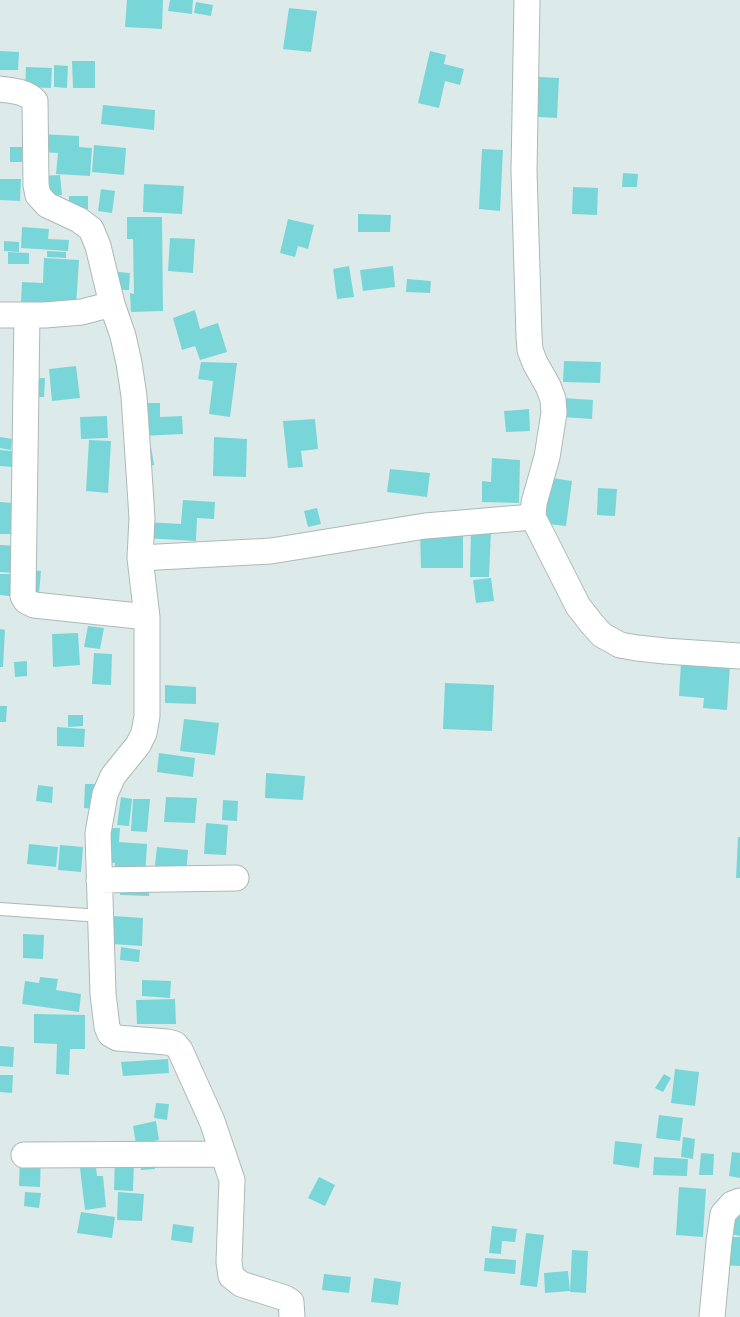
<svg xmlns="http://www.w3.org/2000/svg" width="740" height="1317" viewBox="0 0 740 1317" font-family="'Fira Sans',sans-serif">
	<rect width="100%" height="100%" fill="#ddeaea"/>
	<path fill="#79d6d8" d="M127,0H163L162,29L125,27Z
		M170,0H193L192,14L168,11Z
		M196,2L213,5L211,16L194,13Z
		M289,8L317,11L311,52L283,49Z
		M0,51L19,52L18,70H0Z
		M430,51L446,55L444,64L464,69L460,85L445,81L439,108L418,103Z
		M72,61H95V88H73Z
		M54,65L68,66L67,88L54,87Z
		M26,67L52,68L51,88L25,87Z
		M523,76L559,78L557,118L522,116Z
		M103,105L155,110L154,130L101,124Z
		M40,134L79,136V147L92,148L90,176L56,174L58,153L39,152Z
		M94,145L126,148L124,175L92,172Z
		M10,147H22V162H10Z
		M482,149L503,150L500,211L479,209Z
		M623,173L638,174L637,187H622Z
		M60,175L62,195L43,197L41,176Z
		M0,179H21L20,201L0,200Z
		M144,184L184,186L182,214L143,212Z
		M573,187L598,188L597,215L572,214Z
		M101,189L115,191L112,213L98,211Z
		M69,196H88V209L69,208Z
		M358,214L391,215L390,232H358Z
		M127,217H162L163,311L131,312L130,293L134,294L133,239H127Z
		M288,219L314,225L308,249L298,246L295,257L280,253Z
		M22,227L49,229L48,239L69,240L68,251L21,248Z
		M170,238L195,239L193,273L168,271Z
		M4,241L19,242V252L4,251Z
		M47,251L66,252V258L47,257Z
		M8,252L29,253V264H8Z
		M44,258L79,260L76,306L21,303L22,282L43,283Z
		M349,266L354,297L337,299L333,269Z
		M393,266L395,287L363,291L360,270Z
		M106,271L130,273L129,290L105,289Z
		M407,279L431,281L430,293L406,292Z
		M195,310L200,329L218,323L227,352L200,360L195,346L182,350L173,318Z
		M564,361L601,362L600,383L563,382Z
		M201,362L237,363L230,417L209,414L213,381L198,379Z
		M76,366L80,398L52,401L49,369Z
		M31,378H45L44,397H31Z
		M563,398L593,400L592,419L562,417Z
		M140,403H160V417L182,416L183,434L141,436Z
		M529,409L530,431L506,432L504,411Z
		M107,416L108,438L81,439L80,417Z
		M315,419L318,449L301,451L303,467L288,468L283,421Z
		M0,437L12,439L11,450L0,448Z
		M214,437L247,439L246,477L213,476Z
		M89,440L111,441L108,493L86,491Z
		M151,447L154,465L141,467L138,449Z
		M0,450L12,451V467L0,466Z
		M492,458L520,460L519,503L482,502V481L491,482Z
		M390,469L430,473L427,497L387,492Z
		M546,477L572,481L566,526L539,523Z
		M598,488L617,489L615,516L597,515Z
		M183,500L215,502L214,519L197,518L196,541L144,538V522L181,524Z
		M0,502L12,503L11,534H0Z
		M317,508L321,524L308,527L304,511Z
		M463,528V568H421L420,529Z
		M471,530H491L489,577H470Z
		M0,545L19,546L17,573L0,572Z
		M20,569L41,571L39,593L18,592Z
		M0,574H11L10,596L0,595Z
		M491,578L494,601L476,603L473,580Z
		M88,626L104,628L100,649L84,647Z
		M0,629L5,630L3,667H0Z
		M78,633L80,665L53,667L52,634Z
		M94,653L112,654L111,685L92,684Z
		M27,661V676L15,677L14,662Z
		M681,662L730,665L727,710L703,708L704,698L679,696Z
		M445,683L494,685L492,731L443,729Z
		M165,685L196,687V704L165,703Z
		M0,706H7L6,722H0Z
		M68,715H83V726L68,727Z
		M184,719L219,723L215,755L180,751Z
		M57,727L85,729L84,747L57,746Z
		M159,753L195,758L193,777L157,772Z
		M266,773L305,776L303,800L265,798Z
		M85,784H96L95,809L84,808Z
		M38,785L53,787L52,803L36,801Z
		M121,797L132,799L129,826L117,825Z
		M166,797L197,798L195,823L164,822Z
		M133,799H150L147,832L131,831Z
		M223,800L238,801L237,821L222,820Z
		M206,823L228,825L226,855L204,854Z
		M104,828H120L119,842L147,844L145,877L114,875L115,863L102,862Z
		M738,837H740V878H736Z
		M29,844L58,847L56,867L27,864Z
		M60,845L83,847L81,872L58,870Z
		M157,847L188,850L186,877L154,874Z
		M121,880L150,882L149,896L120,895Z
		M113,916L143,918L142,946L112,944Z
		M23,934L44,935L43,959L23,958Z
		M121,947L140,950L139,962L120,960Z
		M40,977L58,979L56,990L81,994L79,1012L22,1004L25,981L39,983Z
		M142,980L171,981L170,998L142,996Z
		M175,999L176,1024H137L136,1000Z
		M34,1014L85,1015V1049H70L69,1075L56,1074L57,1044L34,1043Z
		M0,1046L14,1047L13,1067L0,1066Z
		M168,1059L169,1073L123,1076L121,1062Z
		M675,1069L699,1072L695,1106L671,1103Z
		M664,1074L671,1078L663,1092L655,1088Z
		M0,1075H13L12,1093L0,1092Z
		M156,1103L169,1104L167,1120L154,1118Z
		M659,1115L683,1118L680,1141L656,1138Z
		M156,1121L159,1140L136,1144L133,1126Z
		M683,1137L695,1139L693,1159L681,1157Z
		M615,1141L642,1144L639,1168L613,1164Z
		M20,1151L41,1152L40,1187L19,1186Z
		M732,1152L740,1153V1178L729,1176Z
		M701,1153L714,1154L713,1175H699Z
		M140,1154H155V1169L141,1170Z
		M115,1156L134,1157L133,1191L114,1190Z
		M654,1157L688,1159L687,1176L653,1175Z
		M95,1159L97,1176H103L106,1207L85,1210L79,1160Z
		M319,1177L335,1185L325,1206L308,1198Z
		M679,1187L706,1189L703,1237L676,1235Z
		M25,1192L41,1193L39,1208L24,1206Z
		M118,1192L144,1194L142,1221L117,1220Z
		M740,1204V1236L726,1233Z
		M81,1212L115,1217L112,1238L77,1233Z
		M173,1224L194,1227L192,1243L171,1240Z
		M492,1226L517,1229L515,1242L502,1241L501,1254L489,1253Z
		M526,1233L544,1235L537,1287L520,1285Z
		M724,1237H740V1266L723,1265Z
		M572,1250L588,1251L586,1293L570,1292Z
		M485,1258L516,1260L515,1274L484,1271Z
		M568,1271L570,1291L545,1293L544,1273Z
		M324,1274L351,1277L349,1293L322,1290Z
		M374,1278L401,1282L398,1305L371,1302Z"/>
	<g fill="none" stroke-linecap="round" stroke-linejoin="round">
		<defs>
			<path id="service" d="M0,909L101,916"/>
			<path id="minor" d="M527,0L524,171L529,336L530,350L535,363L548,386L553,399L554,413L547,457L534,503L533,517L578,606L592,624L602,635L620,645L637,648L665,651L740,656
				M0,89C12,91 26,91 35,101L36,185L38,195L47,205L79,220L91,229L98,246L112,304L123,336L129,363L134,396L142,518L140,558L147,617V716L144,733L138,745L113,776L105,794L98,833L103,994L107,1027L110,1034L117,1038L167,1042L175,1044L180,1050L212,1121L232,1180L229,1262L231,1276L241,1284L285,1298L291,1302L292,1317
				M0,315H45L82,312L112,304
				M27,315L23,596L26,601L34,605L147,617
				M140,558L271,551L425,526L533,517
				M99,880L236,878
				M24,1155L223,1154
				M712,1317L719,1242L723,1214L732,1204L740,1201"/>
		</defs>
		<use href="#service" stroke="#acb9b9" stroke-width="14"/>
		<use href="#minor" stroke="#acb9b9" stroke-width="27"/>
		<use href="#service" stroke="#fff" stroke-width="12"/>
		<use href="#minor" stroke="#fff" stroke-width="25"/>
	</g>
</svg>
